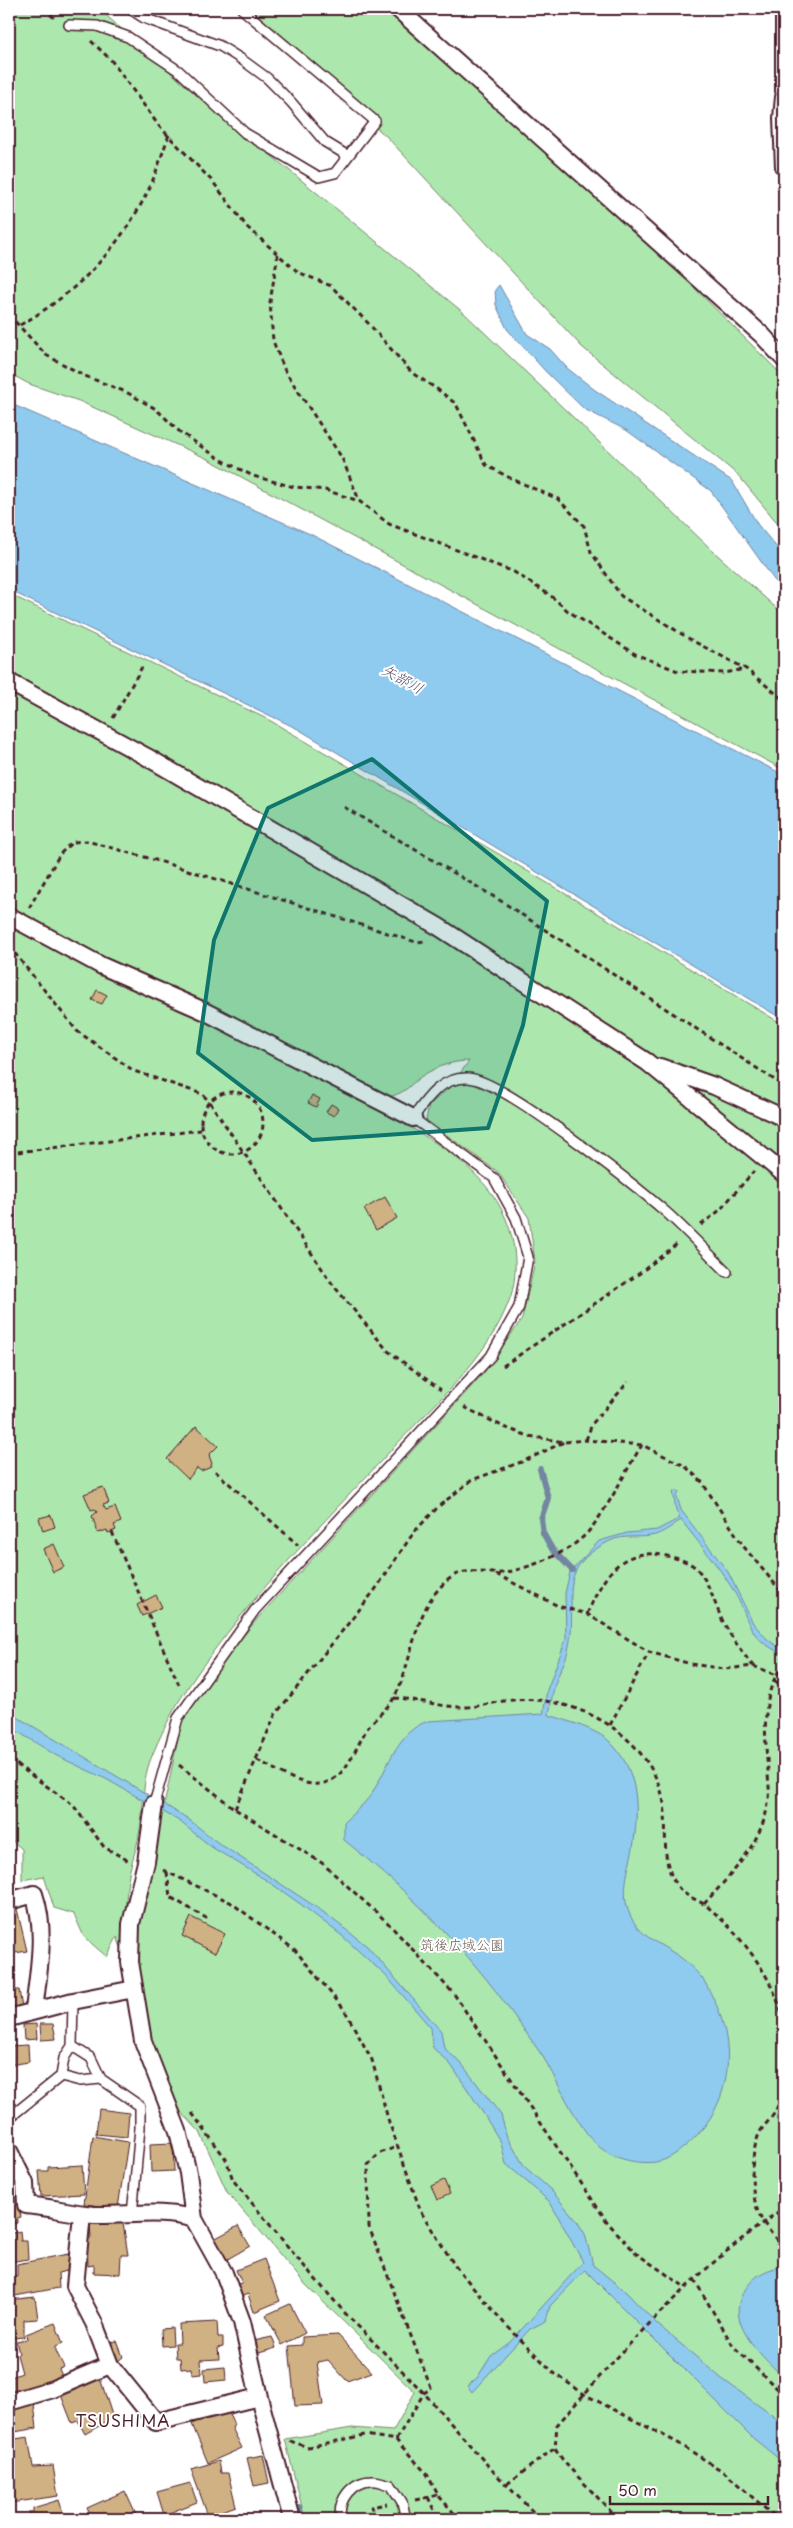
<svg xmlns="http://www.w3.org/2000/svg" width="793" height="2528" viewBox="0 0 793 2528" font-family="'Playpen Sans','Klee One',sans-serif">
	<rect width="100%" height="100%" fill="#fff"/>
	<filter id="ink" filterUnits="userSpaceOnUse"><feTurbulence type="fractalNoise" baseFrequency=".02" numOctaves="2"/><feDisplacementMap in="SourceGraphic" scale="10" xChannelSelector="R" yChannelSelector="G"/><feConvolveMatrix kernelMatrix="1 2 1 2 8 2 1 2 1" color-interpolation-filters="sRGB"/></filter>
	<g filter="url(#ink)">
		<path fill="#ace8ae" stroke="#7b846c" d="M9,9H99L186,86L464,313L713,551L784,615V770L208,459L79,401L29,384L9,373Z
			M238,9H392L593,187L784,377V531L738,475L582,347L386,136Z
			M9,594L269,720L509,860L784,1025V2519H305L285,2439L352,2428L393,2431L415,2392L305,2284L227,2192L200,2132L181,2112L151,2046L132,1959L181,1724L206,1682L258,1618L483,1374L522,1319L535,1262L529,1218L498,1172L426,1120L429,1105L449,1088L469,1061C453,1061 439,1066 425,1074C409,1084 410,1091 389,1097L383,1111C428,1138 485,1167 506,1219C516,1243 519,1276 509,1301C488,1358 435,1403 394,1447C319,1528 238,1608 179,1701C170,1716 153,1750 148,1767C142,1787 144,1809 140,1829C138,1845 132,1859 129,1874C124,1901 126,1931 125,1958L117,1937L107,1957L84,1937L74,1914L54,1908L44,1876L22,1880V1849L9,1838Z"/>
		<path fill="#8fcaef" stroke="#7386a1" d="M499,285L527,334L550,349L567,368L595,390L732,481L758,525L784,556V594L711,491L626,430L584,409L546,372L507,329L496,305L495,290Z
			M9,403L310,534L784,775V1020L298,729L19,595L9,588Z
			M673,1491H679L677,1497L681,1510L728,1572L753,1623L767,1639L784,1651V1655C743,1635 752,1621 732,1588C717,1564 698,1542 681,1520C673,1525 665,1532 655,1535C641,1539 623,1534 610,1541C552,1570 579,1599 569,1646C567,1658 562,1667 557,1678C553,1689 551,1703 549,1715C565,1720 599,1730 610,1742C640,1772 639,1810 633,1848C628,1873 619,1895 632,1919C642,1938 663,1945 680,1957C687,1962 696,1971 702,1978C706,1983 709,1990 712,1996C738,2045 732,2104 690,2142C682,2149 674,2156 664,2160C647,2166 620,2161 605,2151C581,2137 558,2081 543,2057C530,2038 517,2020 504,2002C458,1940 404,1888 344,1840V1822C355,1811 368,1802 375,1788C390,1763 398,1731 428,1721L543,1714L547,1690L566,1639L565,1593L570,1572L599,1541L627,1533L657,1530L680,1518L676,1510Z
			M9,1712L187,1818L217,1842L322,1911L367,1946L441,2031L444,2048L461,2063L501,2115L507,2137L525,2167L551,2190L577,2221L585,2234L593,2265L626,2292L656,2323L721,2378L784,2424V2463L754,2439L585,2270L550,2306L546,2321L530,2329L472,2392L467,2386L477,2378L491,2356L510,2342L583,2262L550,2202L506,2164L501,2143L480,2108L451,2065L433,2048L431,2028L386,1976L341,1935L299,1903L266,1880L213,1848L179,1821L106,1779L57,1756L15,1730L9,1725Z
			M779,2267L784,2269V2378C762,2356 720,2320 747,2287C755,2275 766,2270 779,2267Z"/>
		<g fill="none" stroke-linecap="round" stroke-linejoin="round">
			<path stroke="#7386a1" stroke-width="6" d="M540,1469L548,1498L541,1519L543,1533L552,1549L572,1570
				M299,2507L302,2519"/>
		</g>
		<path fill="#d0b184" stroke="#4a1f2b" d="M97,990L107,995L102,1004L92,1000Z
			M312,1095L320,1099L316,1107L308,1103Z
			M331,1104L338,1108L334,1116L326,1112Z
			M385,1197L397,1218L376,1230L364,1209Z
			M196,1426L218,1446L209,1455L212,1464L209,1468L201,1471L197,1468L188,1479L167,1459Z
			M103,1487L109,1503L103,1505L106,1510L115,1507L121,1522L114,1525L116,1530L108,1533L107,1530L98,1533L92,1516L97,1512L95,1509L91,1510L84,1494Z
			M51,1515L55,1527L43,1531L39,1518Z
			M54,1544L64,1567L53,1572L43,1549Z
			M156,1595L162,1607L142,1616L137,1605Z
			M17,1909L27,1951L9,1954V1910Z
			M191,1917L225,1934L215,1953L182,1936Z
			M15,1981V1990H19L22,2008L9,2010V1982Z
			M36,2024L37,2039L24,2040L23,2025Z
			M40,2024H53L56,2039L41,2040Z
			M28,2045L29,2062L9,2065V2046Z
			M99,2109L129,2113L127,2137L96,2134Z
			M93,2136L128,2142L118,2208L84,2204Z
			M173,2143L174,2171L151,2172L150,2144Z
			M82,2165L84,2194L41,2196L39,2171H48V2167Z
			M444,2180L450,2194L437,2200L431,2186Z
			M17,2195L21,2217L17,2218V2223L9,2225V2198Z
			M90,2223H123L128,2255H121L120,2274L94,2273V2265L88,2266L87,2238H91Z
			M238,2226L250,2246L226,2260L214,2239Z
			M20,2231L21,2241H27L28,2259L9,2262V2234Z
			M68,2254L71,2270L58,2273L59,2288L9,2297V2276H17V2264Z
			M264,2259L280,2301L254,2312L248,2294L240,2297L237,2284L242,2283L236,2270Z
			M35,2297L38,2319L24,2320V2337L13,2338L9,2300Z
			M290,2304L305,2333L282,2345L266,2315Z
			M217,2322L218,2337H223V2347L218,2348L219,2359L200,2360L201,2374L192,2375L191,2368L181,2369L180,2358H176L175,2343H180L179,2324Z
			M55,2323L63,2343L56,2346V2351L64,2367L59,2369L63,2378L9,2396V2378L22,2373L17,2355L19,2353L16,2341L27,2339L26,2334Z
			M172,2328L173,2345L162,2346L161,2329Z
			M338,2335L372,2372L347,2381L328,2360L317,2362L323,2405L295,2406L289,2346L302,2345V2337Z
			M272,2337L276,2348L259,2353L254,2341Z
			M117,2341L123,2357L118,2361L110,2342Z
			M225,2367L226,2380L205,2382L204,2369Z
			M99,2375L113,2418L85,2434L78,2421L72,2423L61,2395Z
			M34,2404L37,2428L9,2433V2409Z
			M228,2410L234,2425L232,2428L242,2448L208,2463L192,2424L210,2415Z
			M28,2437L33,2467L53,2466L58,2496L10,2503L9,2440Z
			M263,2455L269,2483L254,2486L247,2458Z
			M219,2461L221,2473H228L236,2506L208,2516L191,2469Z
			M190,2483L197,2502L164,2515L157,2492Z
			M125,2491L137,2517L134,2519H92L87,2508Z
			M59,2500L65,2519H30L28,2512H33V2508Z"/>
		<g fill="none" stroke-linecap="round" stroke-linejoin="round">
			<defs>
				<path id="lane" d="M130,9L144,18L220,46L241,59L267,78L291,102L325,142L348,156
					M69,25L97,26L128,37L179,71L245,133L319,177L335,173L375,121L242,9
					M154,1804L178,1718L255,1610L491,1356L519,1307L528,1257L516,1218L494,1178L413,1118C427,1098 441,1077 468,1078C502,1079 637,1187 667,1213C688,1232 707,1252 727,1272
					M72,2046L91,2058L101,2079
					M61,2076L80,2081L101,2079L140,2106V2128L132,2215
					M9,2118L61,2076L64,2058L72,2046L73,2001
					M341,2519C337,2500 352,2481 372,2481C378,2480 385,2484 391,2485L402,2502L406,2519"/>
				<path id="street" d="M398,9L762,335L784,359
					M784,9V91
					M784,97L782,118L784,167
					M9,682L147,757L439,927L647,1062L784,1174
					M9,916L102,966L204,1011L413,1118
					M660,1067L714,1086L784,1118
					M154,1804L146,1862L131,1924L130,1962L143,2041L178,2131L188,2173L194,2219
					M9,1901L34,1894C47,1932 38,1972 34,2011
					M9,2018L73,2001L134,1989
					M9,2151L25,2183L26,2205C49,2207 71,2213 94,2215C127,2216 163,2209 194,2219L224,2273L242,2322L259,2397L292,2519
					M82,2214L75,2286L94,2323L110,2365L156,2422L259,2397
					M9,2402L53,2389L110,2365"/>
			</defs>
			<use href="#lane" stroke="#4a1f2b" stroke-width="12"/>
			<use href="#street" stroke="#4a1f2b" stroke-width="20"/>
			<path stroke="#4a1f2b" stroke-width="3" stroke-dasharray="5 4" stroke-linecap="butt" d="M43,9L56,19
				M91,41L111,60L159,126L213,182L247,227L298,272L331,286L369,324L412,373L437,389L456,404L486,465L512,479L558,499L584,526L591,552L621,596L693,641L746,669L784,700
				M278,254L270,302L273,341L285,371L342,458L359,500
				M9,315L46,355L85,376L126,392L156,409L180,432L220,459L253,476L294,487L325,490L359,501L389,524L514,572L551,596L568,611L635,654L678,671L725,673L745,669
				M20,325C77,293 120,248 149,189C157,172 162,153 169,135
				M113,718L142,667
				M344,807L501,901L784,1086
				M29,908L60,854L72,842L87,841L159,861L416,942L426,941
				M9,946L77,1031L134,1071L202,1094L209,1101L333,1285L388,1351L441,1390
				M201 1123a31 31 0 1 1 62 0a31 31 0 1 1-62 0Z
				M9,1153L201,1130
				M701,1225L720,1210L754,1171
				M503,1366L640,1273L678,1243
				M464,1407L504,1427L528,1436L564,1442L586,1440L642,1445L685,1466L702,1482L744,1547L784,1595
				M586,1440L592,1424L628,1382
				M215,1471L298,1545
				M112,1532L180,1687
				M496,1574L558,1606L587,1614L649,1652L691,1664L725,1669L753,1666L777,1675
				M587,1614C603,1578 619,1545 667,1556C677,1558 691,1562 698,1570C709,1583 713,1599 720,1615C728,1633 741,1651 753,1666
				M775,1681L784,1687
				M394,1698C418,1699 443,1708 468,1707C483,1706 498,1701 513,1700C574,1695 642,1731 661,1791C672,1826 656,1856 678,1887C686,1898 699,1899 709,1908C740,1934 775,1978 783,2020C784,2025 783,2031 782,2037C782,2062 787,2086 776,2110C772,2119 763,2125 759,2134C750,2156 750,2189 758,2212C763,2225 775,2237 784,2249
				M610,1725L649,1652
				M9,1759L73,1805L104,1847L129,1861
				M257,1760C276,1769 298,1786 319,1784C348,1781 355,1745 369,1726C377,1716 388,1708 394,1698C415,1659 412,1605 452,1577C468,1566 490,1576 508,1572C534,1566 569,1553 588,1532C609,1507 624,1473 642,1445
				M179,1765L235,1809L322,1863L387,1922L454,1994L608,2223L637,2254L685,2287
				M235,1809L275,1715L375,1590L414,1532L439,1506L472,1480L524,1461L564,1442
				M163,1870L230,1902L295,1950L344,2009L372,2060L388,2119L421,2212L455,2266L504,2323L554,2373L584,2394L678,2443L724,2472L777,2519
				M167,1872L170,1897L208,1919
				M704,1904C733,1872 763,1843 769,1798C770,1790 768,1780 768,1771C765,1736 760,1693 784,1664
				M192,2113L226,2159L233,2180L298,2259L344,2312L424,2393L490,2468L540,2519
				M694,2279L733,2346L784,2395
				M396,2440L424,2393L431,2388L369,2227L368,2165L380,2153L397,2147
				M290,2441L308,2447L365,2435L396,2440L427,2474L438,2495L459,2519
				M507,2484L555,2448
				M428,2497L438,2519
				M415,2500L438,2495
				M375,2519L371,2507L387,2504
				M618,2519L564,2462L555,2448L557,2425C626,2346 697,2267 784,2208"/>
			<use href="#lane" stroke="#fff" stroke-width="9"/>
			<use href="#street" stroke="#fff" stroke-width="16"/>
		</g>
	</g>
	<path fill="#0f766e" fill-opacity="0.2" stroke="#0f766e" stroke-width="4" stroke-linejoin="round" d="M372,759L547,901L523,1025L488,1128L312,1140L198,1053L214,940L268,808Z"/>
	<g text-anchor="middle" dominant-baseline="central" stroke-width="4" stroke-linejoin="round" paint-order="stroke">
		<g font-size="14" fill="#675b52" stroke="#fff">
			<text x="462" y="1944">筑後広域公園</text>
		</g>
		<g font-size="15" font-style="italic" fill="#5f5266" stroke="#fff">
			<text transform="translate(403 678) rotate(29)">矢部川</text>
		</g>
		<g font-size="16" letter-spacing="1" fill="#4a1f2b" stroke="#fff">
			<text x="123" y="2420">TSUSHIMA</text>
		</g>
	</g>
	<rect width="793" height="2528" fill="none" stroke="#fff" stroke-width="30"/>
	<rect x="15" y="15" width="763" height="2498" fill="none" stroke="#4a1f2b" stroke-width="2" filter="url(#ink)"/>
	<path d="M610 2496v8h158v-8" fill="none" stroke="#4a1f2b" stroke-width="2.5"/>
	<text x="618" y="2496" font-size="15" fill="#4a1f2b" stroke="#ffffff" stroke-width="4" paint-order="stroke">50 m</text>
</svg>
